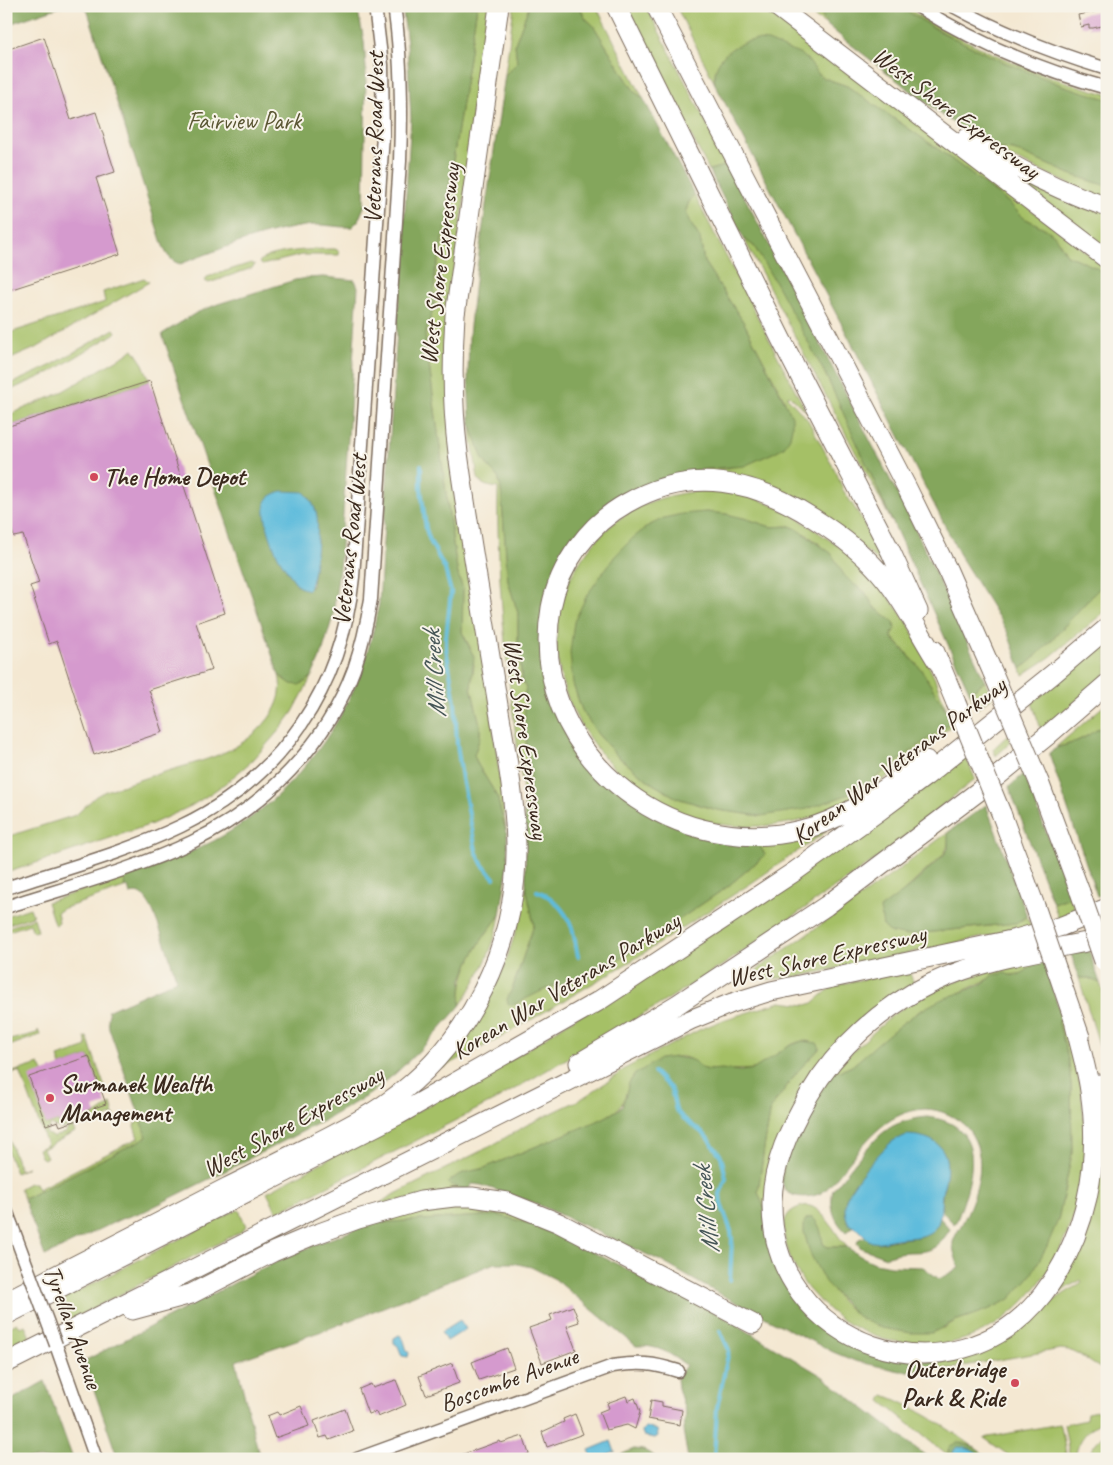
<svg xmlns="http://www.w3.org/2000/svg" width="1113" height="1465" viewBox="0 0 1113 1465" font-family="Caveat,sans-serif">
	<rect width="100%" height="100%" fill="#f7f3e8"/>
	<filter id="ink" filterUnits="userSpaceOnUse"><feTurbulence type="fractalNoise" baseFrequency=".02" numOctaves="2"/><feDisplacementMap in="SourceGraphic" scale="10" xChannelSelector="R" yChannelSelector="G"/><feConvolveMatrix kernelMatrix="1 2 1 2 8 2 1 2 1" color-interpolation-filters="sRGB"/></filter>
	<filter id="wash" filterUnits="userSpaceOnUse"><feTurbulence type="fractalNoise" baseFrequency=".0096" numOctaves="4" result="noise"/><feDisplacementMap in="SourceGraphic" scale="20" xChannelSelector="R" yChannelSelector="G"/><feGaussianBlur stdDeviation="1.12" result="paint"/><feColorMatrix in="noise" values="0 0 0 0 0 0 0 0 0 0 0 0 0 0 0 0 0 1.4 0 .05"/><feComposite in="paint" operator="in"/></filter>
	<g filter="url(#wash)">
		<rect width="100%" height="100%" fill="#f4e8d2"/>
		<path fill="#a5c066" stroke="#707542" d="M477,6H492L450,301L495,741L507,836L497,796L478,765L474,755L480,737V725L471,687L474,665L470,647L462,632L463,589L458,575L452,537L425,335L434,306L435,271L440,257L442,239L448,222V193Z
			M514,6H529L515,44L517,63L505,75Z
			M580,6H596L643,98L636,93L630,85L593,25L584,17Z
			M625,6H646L728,165L709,170Z
			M676,6H765L1107,268V278L1097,268L1067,255L1060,243L1046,229L1024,218L1009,203L938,149L847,86L821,77L812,66L777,45L714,77L715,84Z
			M798,6H816L827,25Z
			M899,6H904C967,45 1035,75 1107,94V99C1080,93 1055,83 1030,73C984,54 940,33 899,6Z
			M991,148L1014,150L1070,174L1107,186V201Z
			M1018,176L1107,213V251L1016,179Z
			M694,194L806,411L789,395L787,397L808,420L837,474L843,490L860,516L884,565L802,503L667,477L685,471L729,468L773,453L785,401L744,323L704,262L700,238L689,221L686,211L688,204Z
			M744,239L754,246L787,301L811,345L843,411L892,522Z
			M335,249L339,251V255H302L262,265L259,262C269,250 319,249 335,249Z
			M251,263L255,265L252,268L209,283L205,281L207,277Z
			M144,278L149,282L38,347L6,361V334L105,302L103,292Z
			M114,329L116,332L114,334L51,372L6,392V386L52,365Z
			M133,349L143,364L150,381L6,427V416L58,394L127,354Z
			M470,417L473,432L483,459L491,470L498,477L501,488L508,581L518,613V640L522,681L526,688L524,697L530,776L529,787L524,796C510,692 496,593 498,488C489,486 482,487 478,478L472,442Z
			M709,490L735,492L760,500L790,513L847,552L875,579L908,623L935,679L948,713L920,668L892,637V633L895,629L888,617L874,607L865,592L852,583L844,575L821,545L807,535L790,526L771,527L747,519L726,514L706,512L648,526L615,556L573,684L582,710L597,733L617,756L653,784L677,798L717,810L760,816L858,791L952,721L953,724C920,753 886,780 848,802C840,806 832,812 824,814C775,831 713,832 667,807C574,757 517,641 589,549C621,508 658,494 709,490Z
			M1107,581V610L1050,657L1023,675L1021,669C1053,643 1077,609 1107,581Z
			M1107,640V673L1042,732L1032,703Z
			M279,675L284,680L307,681L312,676L293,712L282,727L253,760L227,782L210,794L191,806L152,824L6,873V837L76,815L96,796L106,791C125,785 143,778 161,773C203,760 241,754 269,718C279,704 283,691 279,675Z
			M985,681L992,697L977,709L970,693Z
			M1107,703V723C1091,734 1076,744 1056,747Z
			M1008,735L1011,742L996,756L993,749Z
			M966,756L975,779L880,856L726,963L654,1008L499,1098L277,1212L267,1192L500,1067L913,797Z
			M951,830C945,840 952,844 942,856L901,894L891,932L905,935L990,926L1022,920L1027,916L1031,927L801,976L770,979L757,978L755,975L757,971L762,966L897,871Z
			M827,831L750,884L633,960L498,1039L442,1068L489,998L504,967L521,916L526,887L534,925L513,987L541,991L552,986H564L630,953L727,887L765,855L760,846L752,843Z
			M129,875L125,880L124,888L62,909L57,912L59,922L56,925L54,924L47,902Z
			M1071,897L1076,913L1059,921L1053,903Z
			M30,908L33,916L6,925V916Z
			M500,915C494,950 479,977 460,1006C461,967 477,945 500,915Z
			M34,918L38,931L33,932L30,924L6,932V928Z
			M1042,957L1024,973L991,978L918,1012L852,1066L841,1071L833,1072L843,1060L896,1012L945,984Z
			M908,969L915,986L845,1040L766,1215L758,1192L764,1148L771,1108L797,1072L820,1048C817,1046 813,1043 810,1042C793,1035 769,1065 753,1069C748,1070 706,1070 703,1069C693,1065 692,1055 676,1057C668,1058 638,1078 629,1083C623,1106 622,1108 602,1119L482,1169L463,1173L450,1185L464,1190L379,1204L389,1197L491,1146L525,1126L581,1099L607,1082L626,1068L701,1029L726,1019L781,1002L806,1005L813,1003L833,986Z
			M1079,978H1088L1100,983L1107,1003V1071Z
			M1060,1012C1076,1057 1084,1094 1085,1141C1085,1150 1086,1159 1085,1168C1074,1250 1018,1346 924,1345C917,1345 909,1343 902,1342C895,1341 886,1341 880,1338C868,1334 849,1325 839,1318C830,1311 819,1301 811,1292C797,1277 768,1222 795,1209C803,1205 809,1204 816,1209C829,1218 836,1235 847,1247H828L823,1244L822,1239L810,1253L826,1282L842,1302L859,1317L882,1328H944L955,1321L972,1315L1058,1220L1072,1154L1071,1085L1069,1063L1059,1024Z
			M38,1030L40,1035L6,1047V1041L37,1033Z
			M85,1037H87L105,1088L101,1090L89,1056L61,1066L58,1057L87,1047Z
			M39,1064L43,1072L46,1125L58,1121L60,1126L71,1122L72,1124L62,1129L50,1125L46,1133L54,1138L57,1135L60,1136L62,1133L65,1134L68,1128L72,1126L75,1132L43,1149L47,1157L44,1159L41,1157L38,1149L47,1145L20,1071L11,1074L8,1065L10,1066L13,1072Z
			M111,1104L116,1123L111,1115L87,1126L84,1120L95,1115Z
			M142,1120L147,1137L24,1199L20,1188L29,1183H35L38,1189L138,1138L134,1126L135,1123Z
			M6,1132L20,1170L28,1167L16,1173L6,1148Z
			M1102,1149L1107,1157V1371C1090,1365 1080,1350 1061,1349L952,1368L928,1371L933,1369L938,1366L936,1361L969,1355L1004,1339L1021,1328L1050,1303L1082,1282L1081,1280L1068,1287L1045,1304Z
			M466,1205L510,1212L559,1232L593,1252L542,1227L498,1215L377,1223C407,1213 435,1207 466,1205Z
			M239,1210L246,1226L242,1231L69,1321L61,1300L230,1213Z
			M17,1323L20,1327L25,1325L31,1340L6,1353V1329Z
			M884,1395C916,1407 946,1427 974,1447L965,1444L948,1450V1456L881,1401Z
			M1107,1409V1420C1089,1426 1077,1440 1075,1459H1070L1064,1424L1086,1419L1087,1413Z
			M1059,1424L1061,1426L1067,1459H1014L984,1438Z
			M1107,1434V1459H1089C1091,1448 1097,1439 1107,1434Z"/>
		<path fill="#84a65b" stroke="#60683c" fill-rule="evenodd" d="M6,6H63L6,25Z
			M84,6H357L364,41L366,68L364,207L358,221L352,227C339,228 326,224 313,225C266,230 224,248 180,264C166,260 163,246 159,234L88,12Z
			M402,6H477L448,193V222L442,239L440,257L435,271L434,306L425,335L452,537L458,575L463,589L462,632L474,657L471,687L480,725V737L474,755L478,765L497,796L507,836L508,865L500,915L484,936L471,958L462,979L460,1006L427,1043L396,1073L370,1094L325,1120L221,1173L145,1211L121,1219L45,1256L24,1199L147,1137L109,1028L108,1019L109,1013L107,1011L177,980C170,961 156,909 144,897C140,892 135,893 130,894L128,887L124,888L125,880L129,875C167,862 207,848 240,825C298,786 346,723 366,656C372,639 375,622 379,604L411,118L407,43Z
			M529,6H580L584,17L593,25L630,85L636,93L643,98L694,194L688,204L686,211L689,221L700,238L704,262L744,323L792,416V427L790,437L784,447L773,453L744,466L685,471L667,477L591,524L542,644L594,772L712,839L735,843H752L760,846L765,855L727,887L630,953L580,982L564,986H552L513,1005L508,1004L507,999L513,987L534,925L526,887L524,796L529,787L530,776L525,730L524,697L526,688L522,681L518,640V613L508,581L501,488L498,477L491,470L483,459L473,432L470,417L468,376L469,335L475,281L505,75L517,63L515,44Z
			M816,6H899L939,31L1001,61L1064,86L1107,99V186L1070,174L1014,150L991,148L943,116L845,40L827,25Z
			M755,40L768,41L799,54L806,58L821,77L847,86L938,149L1009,203L1024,218L1046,229L1054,235L1067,255L1097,268L1107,278V581C1077,609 1053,643 1021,669L1007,631L962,559L851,342L715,84C711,59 734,43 755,40Z
			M728,165L912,522L985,681L970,693L826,375L775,282L754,246L744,239L709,170Z
			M323,277L355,280L358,287L340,560L333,616L322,653L312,676L307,681L299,685L291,684L279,675L162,334L196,313L218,304L295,280L307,278ZM317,540L312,586L299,587L286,569Z
			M706,512L726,514L747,519L771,527L790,526L797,529L831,553L844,575L852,583L865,592L874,607L894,622L895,629L892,633V638L920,668L948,713L952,721L858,791L807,809L761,816L717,810L677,798L653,784L617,756L597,733L582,710L573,684L570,653L574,622L587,595L615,556L633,538L648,526L664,518L682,514Z
			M1107,723V895L1097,896L1049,753C1057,746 1065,746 1075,742C1087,737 1097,730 1107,723Z
			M1024,774L1071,897L1053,903L1009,787Z
			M986,805L1027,916L1016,923L905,935L891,933L883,926L880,909L911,886L943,856L948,849V834L951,830Z
			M1088,948L1100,983L1088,978H1079L1070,951Z
			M1042,957L1060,1012L1059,1024L1069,1063L1071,1085L1072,1154L1058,1220L1047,1246L1031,1275L1010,1299L990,1309L955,1321L932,1333H911L882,1328L859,1318L825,1282L810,1253L804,1232V1223L806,1219L812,1217C821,1225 821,1233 823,1244L828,1247H847L860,1256L875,1263L891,1266L923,1267L939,1279L959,1268C957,1261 952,1249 953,1242C955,1235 960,1228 963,1222C977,1193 990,1158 968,1129C958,1117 940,1109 925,1109C885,1111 863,1145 840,1173C834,1180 828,1190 819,1194C811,1197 801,1198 793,1195C789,1193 786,1192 784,1188C773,1166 821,1092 833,1072L841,1071L852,1066C879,1043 905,1017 938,1001C951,995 986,986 993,975L1005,973C1019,981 1032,966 1042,957Z
			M802,1041L817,1043L820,1048L797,1072L771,1108L764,1148L758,1192L802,1304L907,1359L936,1361L938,1366L933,1369L928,1371H900L855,1361L833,1352L778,1324L703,1285L659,1260L535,1203L481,1185L472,1184L468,1190L455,1187L448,1183C457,1173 470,1171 482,1169L602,1119L616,1111L622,1107L629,1083L635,1074L660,1059L675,1057L689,1059L696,1062L701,1068L710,1070L721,1069L741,1071L754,1069L789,1046Z
			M928,1117C990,1125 972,1180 957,1220L954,1224L942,1211C939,1185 958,1164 935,1142L880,1154L854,1184L846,1199L847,1221L852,1227L846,1232C834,1221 829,1206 833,1190C848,1172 871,1139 891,1127C902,1121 915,1118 928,1117Z
			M498,1215L542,1227L722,1316L822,1376L930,1459H688L683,1430L686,1414L678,1388L677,1379L686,1365C669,1353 659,1345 636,1346L555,1279L531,1267L513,1263H495L328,1329L236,1361L260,1459H118L84,1361L261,1269L314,1245L354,1230L377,1223Z
			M939,1217L950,1229C929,1265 915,1244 886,1257L861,1248L857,1243L859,1239L864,1237L878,1243L922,1236L938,1223Z
			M45,1381L73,1459H6V1403Z
			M958,1442L974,1447L990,1459H984L964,1447L954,1450L953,1453L955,1459H950L948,1456C948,1448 951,1445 958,1442Z
			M634,1449L644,1450L659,1459H611Z"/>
		<path fill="#5ebcdc" stroke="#4c737d" d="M282,491L304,492C311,499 315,506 317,516C319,528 315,581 308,590L299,587C292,578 285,568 279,558C273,547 261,514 266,502C268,496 276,493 282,491Z
			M907,1135C934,1136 951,1147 946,1177C946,1183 942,1189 942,1195C940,1207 943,1223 932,1231C922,1239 908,1237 896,1239C891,1240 886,1241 881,1242C867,1244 868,1238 860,1231C856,1226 851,1228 848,1222C845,1216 844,1206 846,1200C849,1186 881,1150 893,1141C897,1138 903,1137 907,1135Z
			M460,1320L466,1329L447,1341L441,1332Z
			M399,1335C406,1338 404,1348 409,1353L408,1357L402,1356L398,1346L394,1343V1338Z
			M645,1427L657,1430L658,1436L655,1438L644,1436L642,1432Z
			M611,1441L615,1452L599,1459H593L589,1450Z
			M958,1447C968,1447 976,1452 984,1459H955L953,1453L954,1450Z"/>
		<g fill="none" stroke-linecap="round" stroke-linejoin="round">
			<path stroke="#5ebcdc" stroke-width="4" d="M421,465V488L426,529L430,541L445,569L451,592L446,637V648L455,703L457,744L462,778L476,851L482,864L494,878
				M537,891C555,897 571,917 574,936C576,943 576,949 578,956
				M654,1072L671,1089L676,1110L682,1117L705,1135L721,1156L726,1178L720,1194L721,1204L731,1231L732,1240L730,1280
				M714,1459L717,1408L729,1350L720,1331"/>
		</g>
		<g id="blocks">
			<path fill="#d59ace" d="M1103,10L1106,25L1093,28H1089V25L1081,27L1078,15Z
				M44,37L71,120L96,112L115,172L96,178L120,254L6,291V50Z
				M150,381L225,613L196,623L212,670L149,690L163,732L94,755L57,641L49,644L30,586L39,583L23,535L14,537L11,527L6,529V427Z
				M89,1056L106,1104L94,1108L96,1114L60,1126L58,1121L46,1125L29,1077Z
				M573,1306L579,1322L567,1326L576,1350L542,1363L529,1328L552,1320L550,1315Z
				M507,1348L514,1368L479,1380L472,1362Z
				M452,1363L459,1383L426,1395L419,1376Z
				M396,1380L406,1405L378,1417L376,1412L368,1414L359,1389L371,1384L373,1388Z
				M626,1396L628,1401L635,1398L640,1412L635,1429L627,1425L606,1430L599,1412L609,1408L607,1403Z
				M651,1400L662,1402V1406L682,1410L680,1425L648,1419Z
				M301,1406L309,1426L275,1438L267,1416L277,1412L279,1415Z
				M345,1409L353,1431L329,1440L327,1436L320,1438L314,1421Z
				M575,1414L583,1434L547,1447L542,1432L564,1422L563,1419Z
				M523,1436L529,1454L515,1459H455V1457L500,1441L501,1443Z"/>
		</g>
	</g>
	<g filter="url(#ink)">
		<use href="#blocks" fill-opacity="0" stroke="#7c6c5d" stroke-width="1"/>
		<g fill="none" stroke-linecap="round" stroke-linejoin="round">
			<defs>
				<path id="minor" d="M917,6C976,43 1040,70 1107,88
					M953,6C1002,33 1054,53 1107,69
					M6,888C64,869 125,853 181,826C282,778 342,688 353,577L383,135L382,65L375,6
					M6,907C67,887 134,870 192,842C265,807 326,745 354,669C362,646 367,623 371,599L400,161C402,109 402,58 394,6
					M6,1210L12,1226
					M56,1345L96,1459
					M357,1459L613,1366C639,1362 653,1363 678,1371"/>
				<path id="highway" d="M616,6L781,339L891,552L918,611
					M656,6L907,488L948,571L993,673
					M776,6L1107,259
					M967,138C1012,167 1057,190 1107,207
					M934,650L956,703
					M926,760C887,787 848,819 801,830C667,863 526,748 551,608C559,565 589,524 627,503C692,466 754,480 813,518C840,535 866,555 886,580C906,605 920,634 937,661
					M1039,782L1080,892
					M1001,813L1035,906
					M1057,970L1080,1037
					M1075,1025C1080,1047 1087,1069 1090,1091C1101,1162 1087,1236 1043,1294C954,1409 769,1347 772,1201C773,1163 790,1127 809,1095C837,1047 882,1007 932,983C986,957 1049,950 1107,938
					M579,1063L678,1004L826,906L979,791L1048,735L1107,684
					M1098,1084L1107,1114
					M6,1301C80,1263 154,1225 228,1187C257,1173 285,1158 314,1144C339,1131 365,1119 388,1102C470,1044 518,945 516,844C515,794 504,743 496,693C483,613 469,533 458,453C452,406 452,362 455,315L499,6
					M132,1310L191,1294L273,1252L311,1236L358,1219L421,1201L454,1197H472L507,1202L559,1223L753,1324
					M6,1315L398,1115L597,1002L794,872L879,811L926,776L1053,674L1107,628
					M6,1363L690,1020L732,1003L771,991L1016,939L1062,926L1107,908"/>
			</defs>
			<use href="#minor" stroke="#7c6c5d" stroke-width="15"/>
			<use href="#highway" stroke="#7c6c5d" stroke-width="21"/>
			<use href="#minor" stroke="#fff" stroke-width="12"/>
			<use href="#highway" stroke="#fff" stroke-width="19"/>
			<defs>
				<path id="minor-bridge" d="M12,1226L56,1345"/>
				<path id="highway-bridge" d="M993,673L1039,782
					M956,703L1001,813
					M1080,892L1104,961
					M1035,906L1057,970"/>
			</defs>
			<use href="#minor-bridge" stroke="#7c6c5d" stroke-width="15" stroke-linecap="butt"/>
			<use href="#highway-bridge" stroke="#7c6c5d" stroke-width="21" stroke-linecap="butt"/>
			<use href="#minor-bridge" stroke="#fff" stroke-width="12"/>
			<use href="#highway-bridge" stroke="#fff" stroke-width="19"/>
		</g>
	</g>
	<g fill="#d1495b" stroke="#f7f3e8" stroke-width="2">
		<circle cx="94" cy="477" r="5"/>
		<circle cx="50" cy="1098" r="5"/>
		<circle cx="1015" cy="1383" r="5"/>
	</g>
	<g text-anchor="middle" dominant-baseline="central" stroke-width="4" stroke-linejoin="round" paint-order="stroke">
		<g font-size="25" fill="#3b2a1e" stroke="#f7f3e8">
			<text transform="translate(956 113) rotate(37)">West Shore Expressway</text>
			<text transform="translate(374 138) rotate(-89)">Veterans Road West</text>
			<text transform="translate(440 264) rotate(-83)">West Shore Expressway</text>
			<text transform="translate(350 540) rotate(-84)">Veterans Road West</text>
			<text transform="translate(526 739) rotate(82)">West Shore Expressway</text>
			<text transform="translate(899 761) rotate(-37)">Korean War Veterans Parkway</text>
			<text transform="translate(827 956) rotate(-13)">West Shore Expressway</text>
			<text transform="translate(566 986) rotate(-31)">Korean War Veterans Parkway</text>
			<text transform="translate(293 1122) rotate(-29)">West Shore Expressway</text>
			<text transform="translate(73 1327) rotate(70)">Tyrellan Avenue</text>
			<text transform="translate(509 1380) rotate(-20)">Boscombe Avenue</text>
		</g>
		<g font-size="25" fill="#5b5734" stroke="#f7f3e8">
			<text x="244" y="121">Fairview Park</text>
		</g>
		<g font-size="25" font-weight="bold" fill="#3b2a1e" stroke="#f7f3e8" text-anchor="start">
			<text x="104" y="477">The Home Depot</text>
			<text x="60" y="1084">Surmanek Wealth<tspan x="60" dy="29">Management</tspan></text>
			<text x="1005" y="1369" text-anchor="end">Outerbridge<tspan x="1005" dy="29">Park &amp; Ride</tspan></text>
		</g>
		<g font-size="26" font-style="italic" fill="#465657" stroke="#f7f3e8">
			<text transform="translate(434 674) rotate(-94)">Mill Creek</text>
			<text transform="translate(706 1210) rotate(-96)">Mill Creek</text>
		</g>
	</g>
	<rect width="1113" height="1465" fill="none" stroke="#f7f3e8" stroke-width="25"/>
</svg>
